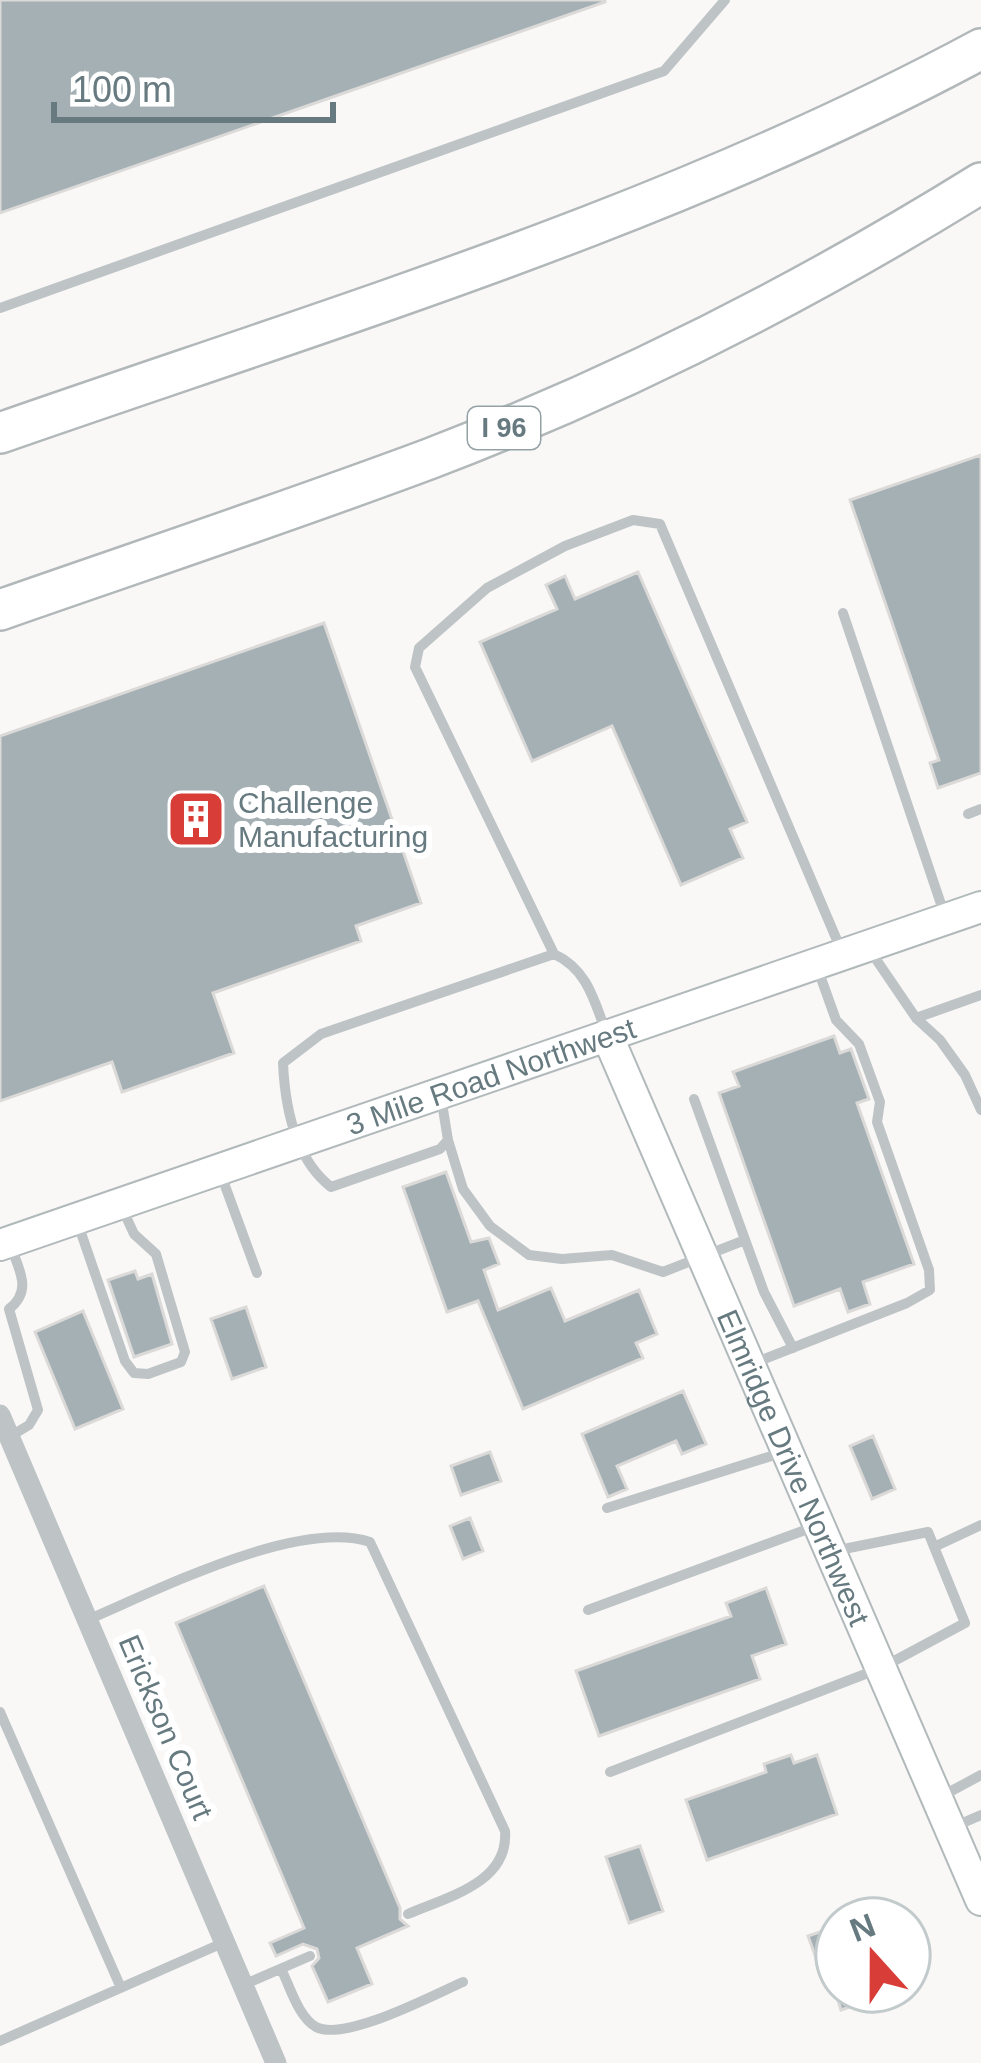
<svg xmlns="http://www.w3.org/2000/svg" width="981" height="2063" viewBox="0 0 981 2063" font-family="Helvetica,sans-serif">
	<rect width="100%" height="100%" fill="#f9f8f7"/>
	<path fill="#a5b0b4" stroke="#dbdad9" stroke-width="3" d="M0,0H605V2L0,213Z
		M981,455V773L938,788L930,763L939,760L850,500Z
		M638,572L747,822L730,829L743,858L681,885L612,726L532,761L480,642L557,609L546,585L565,576L575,599Z
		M324,623L421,903L356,926L361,941L213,993L234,1053L122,1092L112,1062L0,1101V736Z
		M834,1036L840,1053L851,1049L869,1099L857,1103L914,1264L863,1282L870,1304L848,1312L840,1289L794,1306L719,1093L739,1086L733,1072Z
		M446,1172L471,1242L489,1238L499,1264L484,1270L498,1310L551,1288L565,1321L639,1290L657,1334L636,1343L643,1358L523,1409L478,1301L447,1312L403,1187Z
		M135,1271L138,1279L152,1274L172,1344L134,1357L108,1280Z
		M246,1307L266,1367L232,1379L211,1319Z
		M83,1311L123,1409L75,1429L35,1332Z
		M683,1391L706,1444L682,1454L676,1441L617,1466L627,1489L608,1497L582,1434Z
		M873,1436L895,1489L872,1499L850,1446Z
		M490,1452L501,1481L461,1495L451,1466Z
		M470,1518L483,1551L463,1559L450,1526Z
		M264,1586L400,1908V1919L408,1926L357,1948L372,1984L328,2002L312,1966L319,1958L317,1949L303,1944L276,1956L270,1943L304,1928L176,1623Z
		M766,1588L786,1644L752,1656L760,1679L599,1736L576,1671L731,1616L726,1603Z
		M791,1755L794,1763L817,1755L837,1814L707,1860L686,1800L766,1772L764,1764Z
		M640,1846L663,1911L629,1923L606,1857Z
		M909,1925L926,1967L909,1973Z
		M837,1926V1963L820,1969L808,1936Z
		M835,1991H888V1994L841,2010Z"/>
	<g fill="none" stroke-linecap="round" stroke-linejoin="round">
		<defs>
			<g id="secondary">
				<path id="s1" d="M607,1035L981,1900"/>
				<path id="s2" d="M0,1245L981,907"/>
			</g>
			<path id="highway" d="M0,433C332,317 671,216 981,49
				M0,610C143,560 287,512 429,459C620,386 807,291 981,183"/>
		</defs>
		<use href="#secondary" stroke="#b1b9bb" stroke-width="34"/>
		<use href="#highway" stroke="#b2b8ba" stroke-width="44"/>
		<path stroke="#bec4c6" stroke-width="10" d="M0,308L664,71L725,0
			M843,613L945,916
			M968,814L981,809
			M869,949L916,1018L940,1040L965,1075L981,1110
			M554,954L415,667L419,648L487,588L565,546L633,520L660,524L842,952
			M916,1018L981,995
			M441,1097L448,1140L440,1149L331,1187C295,1159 285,1107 283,1063L321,1034L554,954C587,969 594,1000 606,1032
			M694,1099L764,1292L793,1348
			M448,1140L463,1189L490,1226L529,1255L562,1259L612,1255L663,1272L745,1240
			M220,1172L257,1273
			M77,1221L125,1361L134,1373L148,1374L181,1362L185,1352L156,1254L134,1234L122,1208
			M754,1363L907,1303L930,1290L929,1270L877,1122L880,1102L859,1044L836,1020L817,967
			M9,1437L29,1425L38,1410L9,1309C33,1290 19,1270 10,1244
			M607,1508L784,1452
			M934,1547L981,1525
			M588,1610L816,1526
			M87,1620C156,1591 298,1518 370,1542L505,1831C509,1883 447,1897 408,1914
			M0,1712L121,1988
			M610,1772L881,1668L965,1623L928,1532L834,1551
			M940,1797L981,1775
			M951,1828L981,1815
			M281,1969C290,1986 298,2017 316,2027C345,2042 433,1995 463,1982
			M243,1985L310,1956
			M0,2041L225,1942"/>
		<path stroke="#bec4c6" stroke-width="21" d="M0,1415L276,2063"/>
		<use href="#secondary" stroke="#fff" stroke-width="30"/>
		<use href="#highway" stroke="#fff" stroke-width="39"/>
	</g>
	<defs>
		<symbol id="building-square" viewBox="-11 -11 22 22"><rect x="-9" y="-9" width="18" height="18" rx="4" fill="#d93d37" stroke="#fff"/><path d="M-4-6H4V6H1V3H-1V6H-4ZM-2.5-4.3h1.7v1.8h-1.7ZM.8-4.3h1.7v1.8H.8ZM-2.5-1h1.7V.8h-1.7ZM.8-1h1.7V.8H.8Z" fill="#fff"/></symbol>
	</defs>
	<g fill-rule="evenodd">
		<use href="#building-square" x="163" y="786" width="66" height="66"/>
	</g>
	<g text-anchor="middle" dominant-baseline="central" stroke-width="12" stroke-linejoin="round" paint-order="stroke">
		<rect fill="#fff" stroke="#94a2a6" stroke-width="3" x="468" y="407" width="72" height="42" rx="9"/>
		<g font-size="27" font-weight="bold" fill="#667a80">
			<text x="504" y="428">I 96</text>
		</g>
		<g font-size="30" fill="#667a80" stroke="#fff" text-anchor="start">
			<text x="238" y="802">Challenge<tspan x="238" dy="34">Manufacturing</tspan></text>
		</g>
		<g font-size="30" fill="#667a80" stroke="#fff">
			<text stroke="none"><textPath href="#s2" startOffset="519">3 Mile Road Northwest</textPath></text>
			<text stroke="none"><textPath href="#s1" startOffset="471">Elmridge Drive Northwest</textPath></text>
			<text transform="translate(166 1727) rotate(67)">Erickson Court</text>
		</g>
	</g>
	<g transform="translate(873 1955) rotate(339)"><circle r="57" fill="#ffffff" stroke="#c2cacc" stroke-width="3"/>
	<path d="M0-9L21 45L0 30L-21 45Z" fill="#d93d37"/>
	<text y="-18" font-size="33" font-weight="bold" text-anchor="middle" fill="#667a80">N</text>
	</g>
	<path d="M54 102v18h279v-18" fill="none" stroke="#667a80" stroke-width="6"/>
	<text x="72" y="102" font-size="36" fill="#667a80" stroke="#ffffff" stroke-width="9" paint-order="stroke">100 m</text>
</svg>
